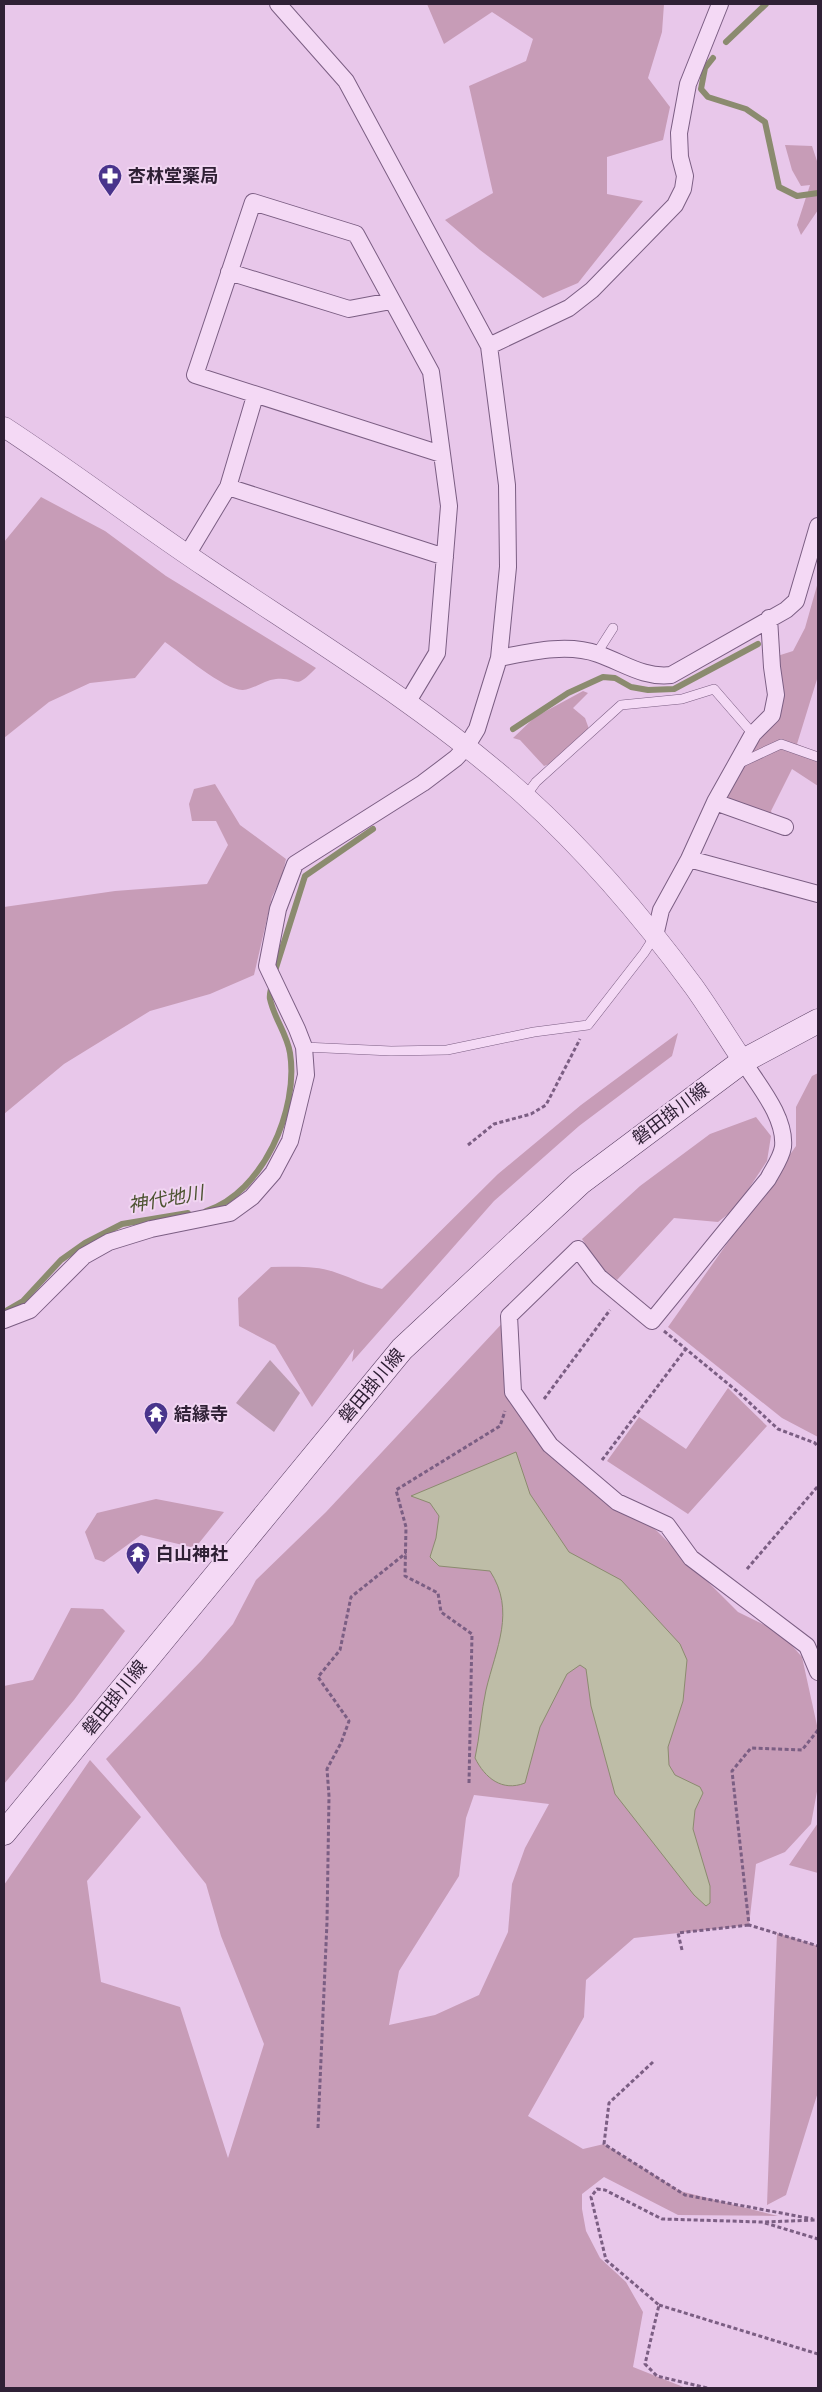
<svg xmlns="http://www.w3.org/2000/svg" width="822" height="2392" viewBox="0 0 822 2392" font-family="Spectral,'Noto Sans JP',serif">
	<rect width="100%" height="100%" fill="#e8c7ea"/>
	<path fill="#c79cb7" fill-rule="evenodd" d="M427,4H664L662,32L648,78L670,107L663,140L607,157V194L643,201L578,283L543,298L480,250L445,220L493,193L469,86L526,61L533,39L492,12L444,44Z
		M785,145L812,146L818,164V210L801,235L797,225L810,185L801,186L792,170Z
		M41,497L105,531L166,576L316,668C293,692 300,677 276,679C265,680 254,689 243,690C225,691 180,652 165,642L135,678L90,683L49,702L4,738V542Z
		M818,582V676L797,744L818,753V786L792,769L771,811L776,825L715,802L775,701L771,658L793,651L805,628Z
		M583,691L588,693L573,708L585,718L589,729L555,762L544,766L520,740L513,738L535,717Z
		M215,784L240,825L286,859L282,876L272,897L254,975L210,994L150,1011L64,1064L4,1114V907L115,891L207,884L228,845L216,821H192L189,804L194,789Z
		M678,1033L672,1056L579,1126L494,1201L352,1362L354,1349L312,1407L275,1345L239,1326L238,1298L271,1267C293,1267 316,1265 337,1273C352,1278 366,1285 382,1289L498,1174L581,1105Z
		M818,1073V1437L782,1418L668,1327L796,1146V1107L812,1076Z
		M756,1117L771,1136L767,1161L736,1208L718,1222L674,1218L617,1280L603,1271L582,1239L640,1186L710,1134Z
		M509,1316L508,1398L549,1449L657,1531L738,1612L781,1633L802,1657L818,1730V1786L811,1824L785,1852L756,1864L749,1925L634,1938L586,1980L584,2017L528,2116L583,2149L604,2144L680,2191L778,2216L678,2215L604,2177L582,2194V2209L586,2231L600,2258L626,2282L643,2312L633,2367L686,2388H4V1885L90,1760L141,1817L87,1881L101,1982L180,2007L228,2158L264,2044L221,1936L206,1884L106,1759L201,1661L233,1624L256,1580L326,1512ZM474,1795L549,1804L525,1848L512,1884L508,1932L479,1995L435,2015L389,2025L399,1971L459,1876L466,1818Z
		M728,1388L767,1426L688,1514L607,1461L639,1417L686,1449Z
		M156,1499L224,1512L195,1548L141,1535L104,1562L95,1559L85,1532L97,1513Z
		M71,1608L103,1609L125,1631L74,1700L4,1784V1686L33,1680Z
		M818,1823V1873L789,1865Z
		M777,1933L818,1946V2092L786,2195L767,2205Z"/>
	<path fill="#bc9ab0" d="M270,1360L300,1393L274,1432L236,1403Z"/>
	<path fill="#bebda7" stroke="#8b8b6f" d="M516,1452L530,1494L569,1552L621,1580L680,1644L687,1660L683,1701L668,1747L669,1765L675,1775L700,1787L703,1793L695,1810L693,1829L710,1886V1903L706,1906L694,1895L615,1794L591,1706L586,1669L580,1665L567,1674L540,1727L525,1783C502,1792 485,1778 475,1758C480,1736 481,1712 486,1690C496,1648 516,1611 490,1571L439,1566L430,1557L436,1538L439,1516L430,1503L411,1496Z"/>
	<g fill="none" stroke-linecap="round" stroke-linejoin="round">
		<path stroke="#8b8b6f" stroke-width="6" d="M726,42L766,4
			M713,58L705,68L701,89L708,97L746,109L765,122L779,187L797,196L818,193
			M513,729L568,693L603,677L615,678L631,687L648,690L674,689L758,644
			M274,974L305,876L373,829
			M206,1211C263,1193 299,1109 290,1053C287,1034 274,1018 270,999C269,995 271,989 272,984
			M4,1312L23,1301L61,1260L85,1243L122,1224L188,1213"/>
		<defs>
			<path id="service" d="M597,653L613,628
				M738,764L781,744L818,757
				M525,797L536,782L621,705L682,699L714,689L753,734
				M304,1047L391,1051L447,1050L534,1032L588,1025L644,953L655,936"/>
			<path id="minor" d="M229,272L349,309L391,301
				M489,346L569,308L592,290L675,205L683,189L685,176L680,157L679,133L688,84L720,4
				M228,487L445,557
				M187,555L228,487L255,396
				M499,658C530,652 567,643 598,654C624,663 643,678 671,675L786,610L796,601L818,526
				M407,703L437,653L449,506L431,372L356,234L253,202L195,375L441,454
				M715,802L785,827
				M689,859L818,894
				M655,936L661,910L689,859L715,802L753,734L772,715L776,695L772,667L769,618
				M743,1061C758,1085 786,1117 783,1147C781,1159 773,1169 768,1179L652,1321L599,1277L578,1249L509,1316L513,1392L550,1445L617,1502L667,1525L691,1558L807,1646L818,1672
				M4,1320L30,1310L84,1256L109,1242L151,1229L230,1213L252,1197L273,1173L290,1141L306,1075L304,1047L297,1029L267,966L278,909L295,864L423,783L456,758L466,747L477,729L499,658L508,567L507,485L489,346L346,81L278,4"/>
			<path id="tertiary" d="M4,427C73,472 138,522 207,568C314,640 427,708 524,795C587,852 644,919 694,987C711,1011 727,1037 743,1061"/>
			<path id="secondary" d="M4,1833L402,1349L580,1183L743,1061L818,1021"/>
		</defs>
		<use href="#service" stroke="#7b5e83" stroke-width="10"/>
		<use href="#minor" stroke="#7b5e83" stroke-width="18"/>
		<use href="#tertiary" stroke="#7b5e83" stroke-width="21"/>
		<use href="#secondary" stroke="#5c4165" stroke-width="25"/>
		<path stroke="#7b5e83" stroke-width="3" stroke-dasharray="4 2.5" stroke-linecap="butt" d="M468,1145L494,1124L531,1114L546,1105L580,1039
			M664,1331L738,1392L778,1429L815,1443L818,1447
			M544,1399L610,1310
			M602,1460L685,1350
			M747,1569L818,1486
			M818,1730L802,1750L751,1748L732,1771L749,1925L818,1946
			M469,1783L472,1634L441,1612L438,1593L405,1576L406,1527L396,1490L500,1426L505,1411
			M682,1950L678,1933L749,1925
			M653,2062L609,2103L604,2144L685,2195L813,2219
			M318,2128L327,1922L329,1796L327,1769L341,1743L349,1721L318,1677L340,1650L351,1597L406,1553
			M765,2223L818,2239
			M659,2305L818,2354
			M707,2388L657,2376L645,2364L659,2305L606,2260L591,2197L597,2189L605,2190L662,2219L762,2222L818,2220
			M818,2388V2387"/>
		<use href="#service" stroke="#f4d9f5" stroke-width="9"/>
		<use href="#minor" stroke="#f4d9f5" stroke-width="16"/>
		<use href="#tertiary" stroke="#f4d9f5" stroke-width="20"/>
		<use href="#secondary" stroke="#f4d9f5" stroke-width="24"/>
	</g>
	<defs>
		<symbol id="pharmacy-pin" viewBox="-11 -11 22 30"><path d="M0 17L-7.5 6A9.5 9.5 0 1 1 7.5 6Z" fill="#49348c" stroke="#f1d5f2"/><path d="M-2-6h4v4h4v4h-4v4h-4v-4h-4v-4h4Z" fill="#fff"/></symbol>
		<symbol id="temple-pin" viewBox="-11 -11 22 30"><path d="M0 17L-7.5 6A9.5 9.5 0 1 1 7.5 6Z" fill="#49348c" stroke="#f1d5f2"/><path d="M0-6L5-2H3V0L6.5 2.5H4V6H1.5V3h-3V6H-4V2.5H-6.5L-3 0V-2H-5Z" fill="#fff"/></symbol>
	</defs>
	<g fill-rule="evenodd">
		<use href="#pharmacy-pin" x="96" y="162" width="28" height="38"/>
		<use href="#temple-pin" x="142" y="1400" width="28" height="38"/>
		<use href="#temple-pin" x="124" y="1540" width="28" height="38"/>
	</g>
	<g text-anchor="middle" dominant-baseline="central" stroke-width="4" stroke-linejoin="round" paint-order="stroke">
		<g font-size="18" font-weight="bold" fill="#2f2035" stroke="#f1d5f2" text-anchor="start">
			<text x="128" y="176">杏林堂薬局</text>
			<text x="174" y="1414">結縁寺</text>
			<text x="156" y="1554">白山神社</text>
		</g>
		<g font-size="18" fill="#2f2035" stroke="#f1d5f2">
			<text transform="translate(671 1114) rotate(-37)">磐田掛川線</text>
			<text transform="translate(372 1386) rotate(-50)">磐田掛川線</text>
			<text transform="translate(115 1698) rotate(-51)">磐田掛川線</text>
		</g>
		<g font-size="19" font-style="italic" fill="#4d5331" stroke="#f1d5f2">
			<text transform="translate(166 1200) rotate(-10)">神代地川</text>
		</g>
	</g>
	<rect width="822" height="2392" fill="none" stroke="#2f2035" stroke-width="10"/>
</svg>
